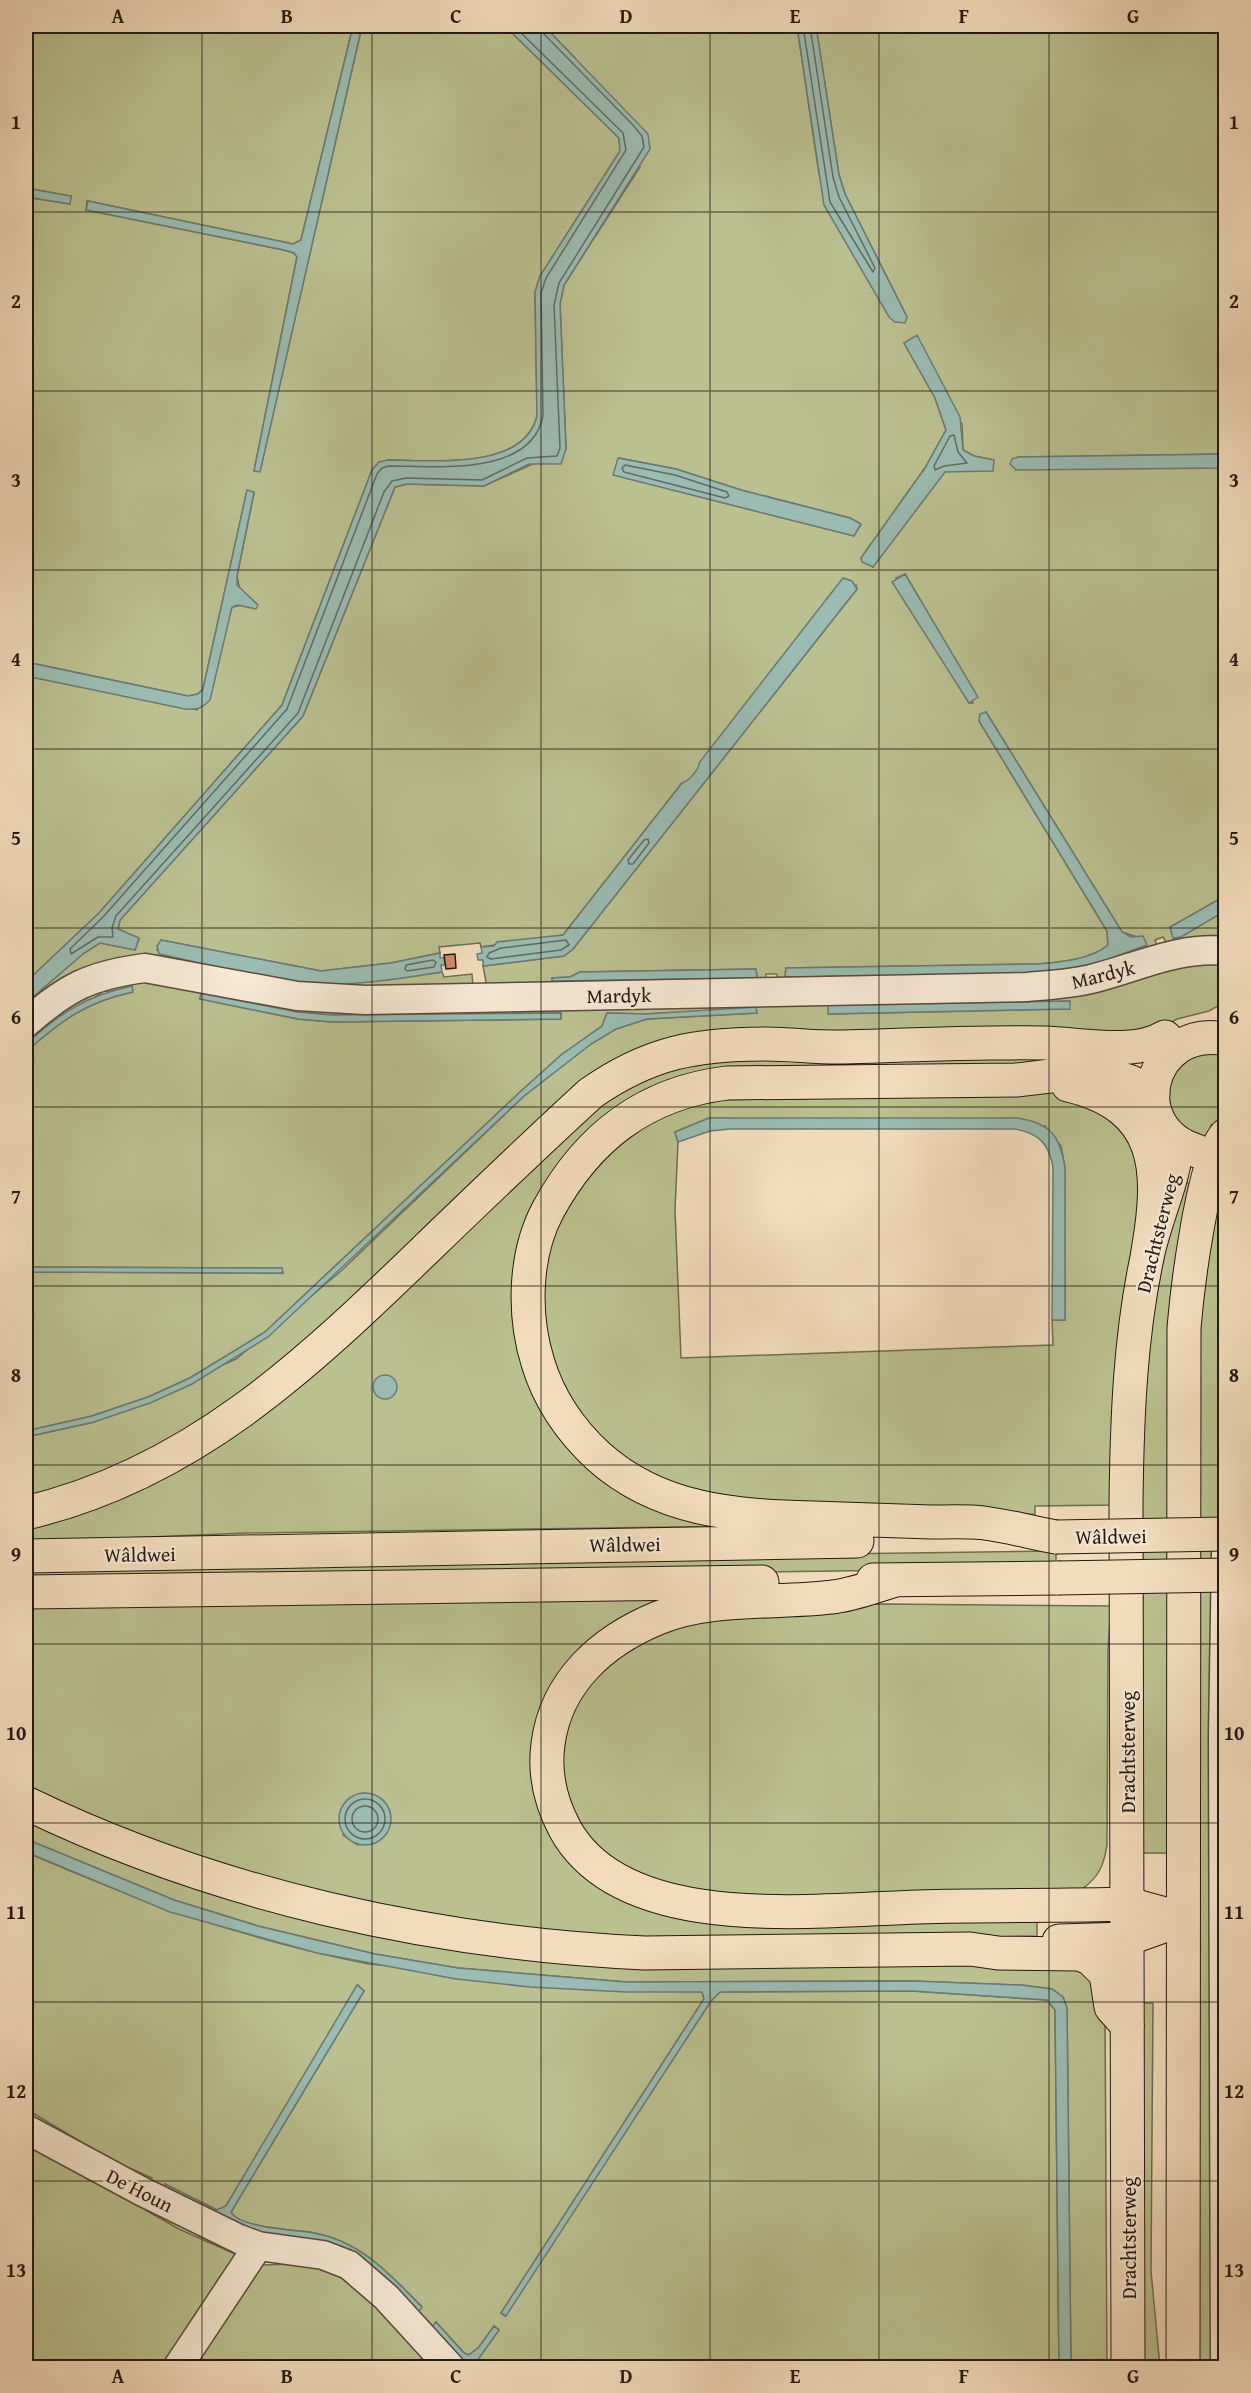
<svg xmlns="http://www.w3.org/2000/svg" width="1251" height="2393" viewBox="0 0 1251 2393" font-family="'Gentium Book Plus',serif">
	<rect width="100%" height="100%" fill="#f2dcbd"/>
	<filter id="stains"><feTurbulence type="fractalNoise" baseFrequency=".00333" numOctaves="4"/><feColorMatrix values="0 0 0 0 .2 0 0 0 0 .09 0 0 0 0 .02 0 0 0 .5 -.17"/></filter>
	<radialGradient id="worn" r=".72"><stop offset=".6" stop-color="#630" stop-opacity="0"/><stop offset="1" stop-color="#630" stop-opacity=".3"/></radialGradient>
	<path fill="#bbc090" stroke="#706d51" stroke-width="1.5" fill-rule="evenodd" d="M26,26H353L301,240L293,244L87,201L86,210L284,250L294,253L297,257L254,471H260L362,26H505L619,138L620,151L540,276L535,292L537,416C524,471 431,460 388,460L379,463L372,470L282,705L99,913L26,982V676L197,710L232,607L243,605L237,576L254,493L247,491L203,689L198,694L188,696L26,662V197L70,204L71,196L26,188Z
		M544,26H797L819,174L907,317L845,194L839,175L816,26H1225V454L1018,457L1225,468V896L1170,927L1173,938H1176L1225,911V946L1170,948L1163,937L1155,940L1159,951L1093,975L778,980L777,974H766V986L487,987L483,966L564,956L573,949L857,589L856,585L687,782L682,783L563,935L481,947L480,943L439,947L440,953L391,963L321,971L161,940L157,950L386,980L442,972L444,977L472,974L473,985L365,996L156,965L26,1018V1003L84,953L100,943L135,950L139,939L118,929L120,920L303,716L395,487L407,484L484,486L566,449L560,304L564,285L640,167L574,57ZM904,343L962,424L963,450L974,456L994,460L945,471L873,567L861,558L925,468L946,430L935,398ZM619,458L676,469L741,490L850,518L861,524L854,536L614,475ZM905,574L944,641L973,703H969L896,578ZM986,712L1122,932L1137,937L1039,974L785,977L786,968L1037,964C1059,962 1091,960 1108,945L1107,931L979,721ZM756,969L757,978L552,980V978L570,977L580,972Z
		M1225,957V1002L1209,1011L1177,1019L1151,1034L646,1056L363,1300L189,1437L26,1506V1437L94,1422L236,1359L341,1271L524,1096L591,1044L616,1029L647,1019L757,1013L756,1008L646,1014L607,1013L602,1026L561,1055L520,1092L265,1332L190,1378L148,1397L92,1416L26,1431V1272L283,1273L282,1268L26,1267V1052C59,1021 88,1001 133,992L104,991L26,1044V1029L121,976L296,1000ZM201,993L298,1012L332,1015L561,1013V1019L332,1022L298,1019L200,999ZM1069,1001V1009L828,1014Z
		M1055,1053L1119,1061L746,1075L581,1149L521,1304L585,1454L751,1526L246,1533L26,1542V1519L134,1481L617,1086L704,1061Z
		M1194,1053L1225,1054V1122L1211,1125L1208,1139C1170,1132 1168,1112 1169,1079Z
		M1044,1091H1070L1110,1107L1146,1159L1117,1505L1035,1506V1514L938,1516L684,1498L591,1439L541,1342L543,1250L592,1160L684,1101ZM709,1118L1045,1126L1061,1146L1065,1168V1320H1052L1053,1345L681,1358L675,1210L678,1142L675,1132Z
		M1225,1175L1226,1467L1218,1500V2367L1195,2368L1194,1365L1210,1219Z
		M1177,1180L1195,1185L1173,1853H1138L1136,1550L1149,1299Z
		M1056,1551V1568L26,1582V1568L335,1561Z
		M701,1596L643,1617L541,1743L607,1890L1037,1916V1936L685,1943L599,1939L299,1895L26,1794V1607ZM363,1793L380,1798L390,1812L358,1845L343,1835Z
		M885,1604L1111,1606L1108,1649L1107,1845C1104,1865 1099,1877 1082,1889L695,1898L595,1855L560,1793L565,1706L649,1629L794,1606Z
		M26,1820L119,1861L177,1883L325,1925L1059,1958L1085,1969L1105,2009L1107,2367H1071L1067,2008L1063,1997L1052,1989L1021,1985L912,1981L626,1982L458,1968L375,1954L258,1926L174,1900L26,1839Z
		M26,1852C140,1902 247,1940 369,1964L702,1992L704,1999L501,2313L505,2316L711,2001L720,1992L912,1991L1047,2000L1055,2010L1059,2367H476L479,2358L499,2330L494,2326L479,2347L469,2355L464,2353L436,2322L431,2329L465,2367H456L389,2294L259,2241L150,2184L152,2178L111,2160L26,2109ZM358,1985L364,1991L231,2212C239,2228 296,2230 314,2233C360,2241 390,2274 422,2307L163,2190L165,2184L217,2210L226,2206Z
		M1138,2003H1153L1151,2271L1160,2367H1139Z
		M26,2134L139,2195L238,2243L246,2250V2256L173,2367H26V2144L32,2146L34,2142L26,2137ZM48,2151L184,2226L239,2250L237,2255L179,2229L47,2154Z
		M281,2253C361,2258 396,2313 446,2367H441L356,2279C328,2261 294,2252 261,2262V2265C281,2265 300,2262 321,2268C365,2281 403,2334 434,2367L182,2368L249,2267L262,2257Z"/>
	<path fill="#9bbcb2" stroke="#6b7b72" stroke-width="1.5" d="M353,26H362L260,472L254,471L297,257L294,253L284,250L86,210L88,201L293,244L301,240Z
		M505,26H544L648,134L650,149L564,285L560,304L566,449L561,464H529L484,486L407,484L395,487L303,716L120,920L118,929L139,938L135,950L100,943L84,953L26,1003V982L99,913L282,705L372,470L379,462L388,460C431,460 524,471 537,416L535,292L540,276L620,151L619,138Z
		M797,26H816L839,175L845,194L907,317L905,323L895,322L889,317L824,205Z
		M26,188L71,196L70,204L26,197Z
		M917,335L960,417L963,450L974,456L994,460L993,471L945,472L873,567L862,562L861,558L925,468L946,430L935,398L904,343Z
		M1226,454L1225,468L1016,470L1010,464L1012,459L1018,457Z
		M618,458L676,469L741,490L850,518L861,524L854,536L613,475Z
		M247,490L254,492L237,576V585L258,605L256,609L238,605L232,607L210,700C201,709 197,710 185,709L26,676V662L188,696L198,694L203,689Z
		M905,574L978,697L969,703L892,582Z
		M843,578L852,581L857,589L573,949L564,956L483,966V960H478L477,954L482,953L481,947L494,946L497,942L563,935L682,783C689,781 699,770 699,763Z
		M986,712L1122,932L1131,937L1143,936L1147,945L1095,964L1039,974L785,977L786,968L1037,964C1059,962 1091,960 1108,945L1107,931L979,721L980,714Z
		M1225,896V911L1181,937L1173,938L1170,927Z
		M161,940L321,971L391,963L440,953V958H444L445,965H441L442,972C409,977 375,983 341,984C281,987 218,966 159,954L157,946Z
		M756,969L757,978L553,981L552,978L570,977L580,972Z
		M132,986L133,992C88,1001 60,1021 26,1052V1044C59,1014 87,995 132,986Z
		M201,993L298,1012L332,1015L561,1013V1019L332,1022L298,1019L200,999Z
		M1070,1001V1009L828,1014V1005Z
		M756,1007L757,1013L647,1019L616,1029L591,1044L524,1096L268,1337L192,1384L150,1403L94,1422L26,1437V1431L92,1416L148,1397L190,1378L265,1332L520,1092L561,1055L602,1026L607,1013L646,1014Z
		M709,1118H1017C1051,1123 1060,1136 1065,1168V1320H1052L1053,1167C1049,1144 1039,1133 1015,1129H730L710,1131L678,1142L675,1132Z
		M26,1267L282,1268L283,1273L26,1272Z
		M373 1387a12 12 0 1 1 24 0a12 12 0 1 1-24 0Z
		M339 1819a26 26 0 1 1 52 0a26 26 0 1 1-52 0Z
		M26,1839L174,1900L258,1926L375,1954L458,1968L626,1982L912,1981L1021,1985L1052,1989L1063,1997L1067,2008L1071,2367H1059L1055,2010L1047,2000L912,1991L720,1992L711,2001L506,2316L501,2313L704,1999L702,1992H626L530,1987L456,1979L317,1953L170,1912L26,1852Z
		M357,1985L364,1991L231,2212C239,2228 296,2230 314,2233C361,2241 390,2275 422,2307L417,2314L163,2190L165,2184L217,2210L226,2206Z
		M436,2322L464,2353L469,2355L479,2347L494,2326L499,2330L479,2358L476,2367L465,2368L430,2329Z"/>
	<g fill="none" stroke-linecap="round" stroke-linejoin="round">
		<path stroke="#606b62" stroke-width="1.5" d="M514,26L623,133L626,150L546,278L541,293L543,416C531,477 436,466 389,466L382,468L377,474L287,709L103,917L70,949L71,954L98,937H113L112,928L116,916L298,713L384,492L392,481L406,478L482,480L527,458L557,456L560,448L554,305L559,283L644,147L642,136L632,124L542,32L540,26
			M803,26L830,202L873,272L875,268L839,197L833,177L810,26
			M954,435L958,452L967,463L944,466L935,470L934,466L950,436Z
			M625,465L675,475L727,492L729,496L725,498L624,472L622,468Z
			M644,840L648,839L649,843L633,864H629L628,860Z
			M566,940L569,945L561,950L491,959L487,957L489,953L501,948Z
			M433,960L436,962L434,967L407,971L405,969L406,965Z
			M345 1819a20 20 0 1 1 40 0a20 20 0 1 1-40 0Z
			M352 1819a13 13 0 1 1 26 0a13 13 0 1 1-26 0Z"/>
	</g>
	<path fill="#d28a67" stroke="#241a12" stroke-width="1.5" d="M455,954L456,968L446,969L444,955Z"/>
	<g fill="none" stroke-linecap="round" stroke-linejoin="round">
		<defs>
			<path id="minor" d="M26,1023C67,987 91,975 145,968L297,996L365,1000L1027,987C1050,985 1073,984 1095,978C1138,967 1180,946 1226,951
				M26,2129L141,2191L239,2239L258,2246L323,2255L349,2265L386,2297L451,2368
				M177,2368L258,2246
				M1225,2368L1223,1735L1226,1554"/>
			<path id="major" d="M1197,1151C1123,1129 1148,1024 1226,1039
				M1128,2368L1126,1503C1127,1419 1130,1335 1148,1253C1156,1216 1174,1181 1177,1143
				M1183,2368L1184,1328C1187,1291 1203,1158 1226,1135"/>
			<path id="highway" d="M1068,1085C1161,1107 1162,1171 1148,1251
				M26,1513C191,1474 304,1367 423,1252C478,1199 534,1145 591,1093C650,1052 696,1044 767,1044C793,1044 819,1048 844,1047C911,1045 978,1042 1045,1043C1081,1044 1134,1056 1165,1037
				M1056,1537C1033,1533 1008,1526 984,1523C967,1521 948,1522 931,1522C892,1521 852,1519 813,1518C735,1516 659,1511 598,1456C571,1431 549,1399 538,1363C523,1315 524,1255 548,1210C587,1138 644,1093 727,1083L1016,1080L1076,1073L1109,1075L1131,1082L1153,1093
				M26,1556L857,1541
				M873,1580L1058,1578
				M896,1580C875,1586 853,1595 832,1597C776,1604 712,1596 658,1618C602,1641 556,1682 548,1744C544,1774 551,1803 565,1829C623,1935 815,1910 918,1907C988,1905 1058,1906 1128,1904L1183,1919
				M26,1592L762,1582
				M26,1803C218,1896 433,1943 645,1953L970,1949L998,1953L1079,1954L1090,1958L1106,1974L1111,2007L1127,2025
				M1059,1941L1127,1939L1183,1919"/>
		</defs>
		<use href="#minor" stroke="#584a3d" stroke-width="31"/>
		<use href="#major" stroke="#241a12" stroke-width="35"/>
		<use href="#highway" stroke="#241a12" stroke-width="35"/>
		<use href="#minor" stroke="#f7e8d4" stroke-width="28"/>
		<use href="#major" stroke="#f2dcbd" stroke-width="33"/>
		<use href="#highway" stroke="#f2dcbd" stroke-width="33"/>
		<defs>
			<path id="highway-bridge" d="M1056,1537L1226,1534
				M1058,1578L1226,1575"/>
		</defs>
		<use href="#highway-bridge" stroke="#241a12" stroke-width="35" stroke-linecap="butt"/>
		<use href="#highway-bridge" stroke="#f2dcbd" stroke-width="33"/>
	</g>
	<path fill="none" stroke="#241a12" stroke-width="1.5" stroke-opacity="0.55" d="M202,26V2368M372,26V2368M541,26V2368M710,26V2368M879,26V2368M1049,26V2368M26,212H1226M26,391H1226M26,570H1226M26,749H1226M26,928H1226M26,1107H1226M26,1286H1226M26,1465H1226M26,1644H1226M26,1823H1226M26,2002H1226M26,2181H1226"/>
	<g text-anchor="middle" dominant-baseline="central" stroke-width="4.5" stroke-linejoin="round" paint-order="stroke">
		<g font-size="20" fill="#241a12" stroke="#f7e8d4">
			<text transform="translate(1103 974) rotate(-14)">Mardyk</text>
			<text transform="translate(619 995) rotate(-1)">Mardyk</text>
			<text transform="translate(1157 1233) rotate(-76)">Drachtsterweg</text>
			<text transform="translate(1111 1536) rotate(-1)">Wâldwei</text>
			<text transform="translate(625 1544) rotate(-1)">Wâldwei</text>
			<text transform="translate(140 1554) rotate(-1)">Wâldwei</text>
			<text transform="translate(1127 1752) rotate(-90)">Drachtsterweg</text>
			<text transform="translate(140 2190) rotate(27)">De Houn</text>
			<text transform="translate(1128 2238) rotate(-90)">Drachtsterweg</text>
		</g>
	</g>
	<rect width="1251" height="2393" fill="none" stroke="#f2dcbd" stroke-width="66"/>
	<rect x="33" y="33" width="1185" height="2327" fill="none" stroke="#241a12" stroke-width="2"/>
	<g font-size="20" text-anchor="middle" font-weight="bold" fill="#241a12">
		<text x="118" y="23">A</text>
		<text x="287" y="23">B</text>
		<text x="456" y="23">C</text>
		<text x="626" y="23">D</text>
		<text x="795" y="23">E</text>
		<text x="964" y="23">F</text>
		<text x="1133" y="23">G</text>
		<text x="16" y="129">1</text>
		<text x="1234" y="129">1</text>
		<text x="16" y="308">2</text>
		<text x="1234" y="308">2</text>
		<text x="16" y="487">3</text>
		<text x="1234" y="487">3</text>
		<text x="16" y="666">4</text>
		<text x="1234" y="666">4</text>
		<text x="16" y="845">5</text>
		<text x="1234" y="845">5</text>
		<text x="16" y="1024">6</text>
		<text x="1234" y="1024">6</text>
		<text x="16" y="1203">7</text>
		<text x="1234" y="1203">7</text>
		<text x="16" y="1382">8</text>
		<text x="1234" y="1382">8</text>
		<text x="16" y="1561">9</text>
		<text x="1234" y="1561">9</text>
		<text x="16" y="1740">10</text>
		<text x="1234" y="1740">10</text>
		<text x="16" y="1919">11</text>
		<text x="1234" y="1919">11</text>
		<text x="16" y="2098">12</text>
		<text x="1234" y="2098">12</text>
		<text x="16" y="2277">13</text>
		<text x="1234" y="2277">13</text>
		<text x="118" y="2383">A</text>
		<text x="287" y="2383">B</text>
		<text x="456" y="2383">C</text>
		<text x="626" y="2383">D</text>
		<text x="795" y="2383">E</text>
		<text x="964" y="2383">F</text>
		<text x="1133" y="2383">G</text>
	</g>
	<rect width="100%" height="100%" filter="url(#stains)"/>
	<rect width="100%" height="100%" fill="url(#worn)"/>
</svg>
